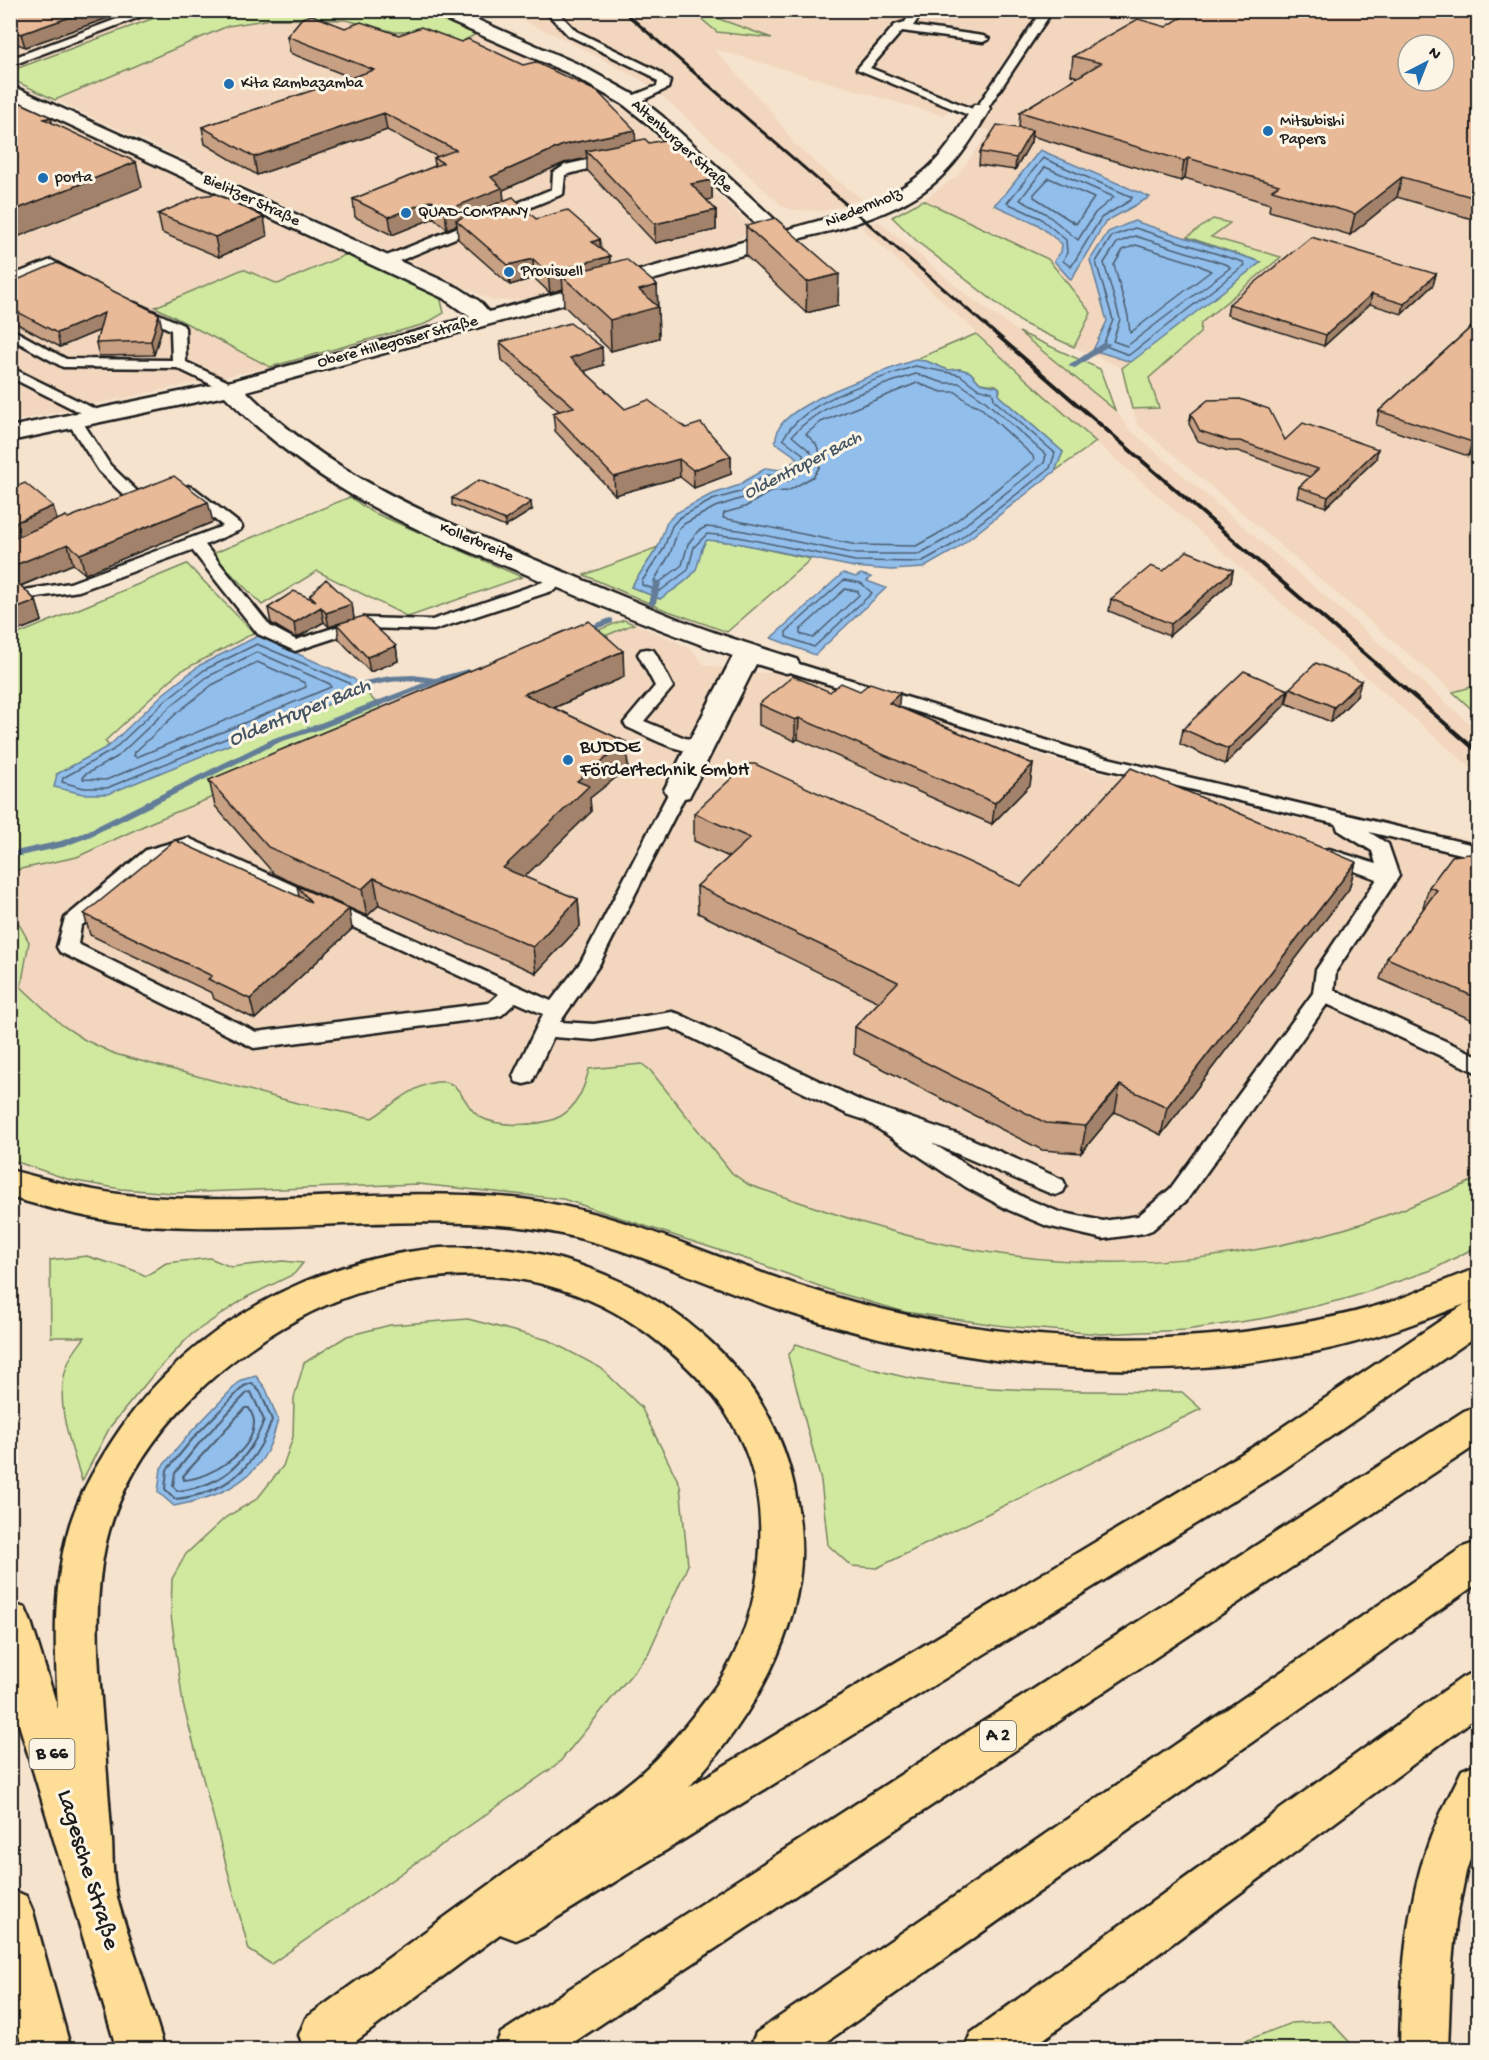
<svg xmlns="http://www.w3.org/2000/svg" width="1489" height="2060" viewBox="0 0 1489 2060" font-family="'Gochi Hand',sans-serif">
	<rect width="100%" height="100%" fill="#f6e3ce"/>
	<filter id="ink" filterUnits="userSpaceOnUse"><feTurbulence type="fractalNoise" baseFrequency=".0167" numOctaves="2"/><feDisplacementMap in="SourceGraphic" scale="12" xChannelSelector="R" yChannelSelector="G"/><feConvolveMatrix kernelMatrix="1 2 1 2 8 2 1 2 1" color-interpolation-filters="sRGB"/></filter>
	<g filter="url(#ink)">
		<path fill="#f2d7be" fill-rule="evenodd" d="M534,10L692,11L717,32L769,37L697,11H1478V685L1453,692L1137,424L1122,368L1074,347L1091,313L1048,259L923,200L957,176L990,131L958,122L962,113L950,108L944,116L714,49L772,112L793,142L818,165L862,199L824,211L793,210L782,206L668,101L643,81L568,41L510,15ZM1408,45H1444V81H1408Z
			M11,11H173L11,71Z
			M272,19L346,20L395,32H425L458,44L476,34L551,67L631,114L749,224L746,234L727,246L532,299L494,301L55,100L228,26Z
			M11,97L347,254L278,284L155,308L270,367L11,422Z
			M879,221L968,296L1019,332L1115,410L1129,429L1353,620L1478,731V774L1096,442L861,227Z
			M634,624L672,639L692,650L705,665L759,673L784,671L1081,768L1306,821L1309,803L1478,842V1178L1385,1216L1300,1242L1228,1256L1152,1262L1083,1261L1009,1256L945,1245L872,1227L749,1185L732,1173L650,1070L585,1086L574,1104L561,1116L536,1122L517,1125L497,1123L478,1117L456,1088L391,1107L372,1118L297,1103L115,1054L85,1040L62,1025L21,987L28,956L14,912L11,908L10,871L77,857L152,822Z"/>
		<path fill="#d0e99f" stroke="#76825e" stroke-width="1.5" d="M173,11H423L476,34L458,44L425,32H395L346,20L271,19L228,26L55,100L11,79L10,71Z
			M692,11H697L772,38L717,32Z
			M923,200L1048,259L1091,313L1074,347L1022,323L919,243L892,217Z
			M1213,219L1230,223L1211,237L1281,257L1201,323L1200,333L1149,378L1159,408L1132,409L1122,368L1261,262L1187,237Z
			M347,254L440,296L444,313L425,324L270,367L155,307L243,269L278,284Z
			M1019,332L1100,369L1115,410Z
			M976,334L1096,442L1055,471L1063,452L999,396L1000,389L996,385L980,383L970,372L960,369L948,370L926,361L914,360Z
			M350,497L370,511L522,577L408,617L317,571L262,605L212,554Z
			M707,540L737,543L811,559L727,632L660,608L584,575L658,547L631,587L660,599L698,563L699,550Z
			M187,564L254,633L179,672L105,741L109,746L57,774L141,780L344,698L362,688L386,713L624,620L634,624L152,822L77,857L11,871V637Z
			M1478,685V715L1453,692Z
			M10,908L29,942L21,987L62,1025L85,1040L115,1054L297,1103L372,1118C392,1106 420,1079 445,1082C462,1084 466,1110 480,1117C499,1128 543,1126 561,1116C578,1106 585,1086 589,1069L642,1064L650,1070L732,1173L749,1185C814,1207 878,1230 944,1244C1107,1279 1271,1263 1424,1201C1442,1193 1461,1187 1478,1178V1246L1432,1270L1349,1298L1266,1318L1186,1330L1101,1334L1004,1326L905,1312L835,1292L755,1262L563,1199L418,1184L173,1193L121,1189L70,1180L11,1160Z
			M87,1256C108,1264 127,1265 146,1276L166,1263L210,1258L231,1267L283,1261L303,1263L294,1274L247,1297L192,1334L181,1345L153,1375L110,1427L82,1481C71,1445 52,1399 69,1361C73,1352 80,1344 85,1337H51L50,1260Z
			M468,1319L548,1340L601,1368L641,1407L680,1485L688,1565L648,1654L558,1764L271,1964L249,1950L183,1704L171,1615L172,1579L186,1554L226,1517L257,1499L283,1466L293,1437L294,1398L304,1363L347,1336L390,1325Z
			M796,1344C839,1358 883,1375 928,1381C1012,1394 1098,1390 1182,1392L1201,1409L877,1568L851,1566L828,1545L821,1481L788,1356Z
			M1330,2021L1356,2049H1225L1291,2023Z"/>
		<path fill="#92beeb" stroke="#637d98" stroke-width="1.5" d="M1040,150L1150,197L1105,222L1071,280L1054,261L1061,252L1062,244L1037,224L994,205L1006,193Z
			M1134,221L1261,262L1131,362L1093,350L1107,321L1090,260L1108,232Z
			M914,360L926,361L948,370L960,369L970,372L980,383L999,387V396L1063,452L1055,471L955,550L923,568L891,570L854,567L737,543L707,540C697,553 702,559 695,571C688,582 671,591 660,599L631,587L658,547L667,522L676,513L710,495L737,486L766,468L780,470L799,459L775,442C776,438 777,432 779,428C794,400 883,372 914,360Z
			M843,573L856,577L861,574L871,577L867,581L886,588L815,655L771,638Z
			M258,636L354,679L362,688L344,698L108,794H83L54,787L57,774L109,746L163,694L200,665Z
			M256,1376L266,1389L278,1420C275,1430 272,1442 267,1451C249,1486 211,1499 174,1506L158,1492L161,1468L191,1432L241,1380Z"/>
		<g fill="none" stroke-linecap="round" stroke-linejoin="round">
			<path stroke="#4b5d6f" stroke-width="1.5" d="M1043,158L1132,197L1131,200L1101,218L1071,267L1063,261L1067,253L1066,240L1040,218L1007,203Z
				M1045,167L1114,197L1095,213L1078,240L1045,213L1020,200Z
				M1049,178L1094,198L1076,224L1034,197V194Z
				M1135,228L1243,262L1245,265L1129,355L1103,345L1113,320L1096,262L1112,236Z
				M1135,236L1228,265L1230,268L1127,346L1113,341L1120,319L1104,263L1117,243Z
				M1136,245L1194,263L1211,271L1130,333L1128,316L1114,265L1123,250Z
				M915,366L960,375L977,388L992,392L995,401L1055,453L1050,468L952,545L921,562L855,561L738,537L707,534L694,547L688,570L660,591L642,585V581L663,550L672,526L679,518L712,500L740,492L766,475L782,476L803,463V454L783,439C805,399 874,381 915,366Z
				M916,374L944,383H959L984,400L1046,455L1044,463L948,538L919,554H856L739,530L706,527L698,531L688,544L682,565L660,582L654,581L670,554L678,530L684,524L715,507L743,498L768,483L787,481L809,468L812,460L811,452L792,436C821,402 875,388 916,374Z
				M917,383L942,392H956L968,402L979,406L1033,456L1034,460L943,531L916,546L857,545L723,518L724,513L745,507L770,492L788,491L814,476L820,466L821,455L816,444L806,434L821,422Z
				M844,580L861,583L872,593L814,647L786,637V632Z
				M845,589L858,591L859,595L813,638L800,634V630Z
				M257,644L349,683L350,687L107,788H84L62,782L63,778L113,750L167,699L204,670Z
				M257,652L330,684L331,687L106,780L83,779L84,775L117,757L172,705L207,677Z
				M257,662L305,683L306,687L137,757L134,756L135,752L178,712L212,685Z"/>
			<path stroke="#4b5d6f" stroke-width="2" d="M252,1383L261,1393L272,1420C255,1468 226,1494 175,1499L165,1489L167,1470L195,1436L244,1386Z
				M251,1392L264,1420C249,1461 221,1487 177,1491L173,1486L175,1473L201,1441L247,1393Z
				M245,1408H249C251,1412 254,1417 254,1422C254,1452 210,1478 184,1480L183,1476Z"/>
			<path fill="#637d98" fill-rule="evenodd" d="M1104,342L1111,344L1075,368L1068,366Z
				M654,581H657L661,583L656,603L652,606L648,603Z
				M610,618L613,619V623L581,634L577,631Z
				M468,669L472,672L471,674L438,683L321,729L280,742L89,837L63,847L10,858V852L61,841L83,833L274,738L315,725L426,682C397,678 372,685 345,693L342,692V688L364,681L390,676L413,675L435,678Z"/>
			<defs>
				<path id="lane" d="M141,10H158L10,66V59Z
					M544,10H556L576,31L658,71L670,81L668,88L635,104H627V98L657,86L658,82L650,75L568,35Z
					M913,10H924L913,26L983,36L989,39L983,42L902,31L870,68L975,110L1042,10H1053L985,112H982L984,115L982,118L978,119L857,69L895,25L905,22Z
					M614,154L618,155L620,158L618,161L565,175L563,194L389,265L384,266L377,262L379,259L552,189L553,173L565,165Z
					M51,260L84,278L82,281H72L50,269L10,285V276Z
					M135,303L183,325L185,328L186,362L235,385L237,388L235,391H225L177,368L63,367L10,338V328L66,359L172,360L171,330L130,310L128,307L130,304Z
					M10,367L103,413L106,416L103,419H93L10,377Z
					M75,416L80,418L110,465L138,492L156,485L164,490C157,498 141,504 130,501L99,471L67,421Z
					M188,486L194,488L240,524L242,527L240,530L205,545L270,626L296,640L364,618L432,620L543,582L559,573L567,578L555,590L434,630L365,628L295,651L258,634L192,550L79,591L10,601V589L18,591L70,583L223,526L182,494L180,491Z
					M647,649L653,650L656,654L673,687L644,721L685,738L707,742L710,746L707,750C682,757 650,737 627,727L624,723L655,686L638,654L641,650Z
					M786,660L1091,754L1478,846V858L1369,832L1388,844L1399,876L1336,971L1334,990L1478,1056V1073L1327,1004L1186,1201L1152,1230L1144,1233L1103,1239L1047,1226L1009,1210L966,1187L865,1120L847,1114L670,1027L594,1040L553,1037L532,1082L524,1084L516,1082L513,1076L543,1014L516,1002L502,1015L495,1017L254,1048L60,952L57,947L65,918L146,850L188,838L551,1001L581,962L670,790L672,786H686L688,790L599,965L560,1022L594,1024L672,1012L679,1014L863,1102L969,1138L1063,1180L1066,1186L1063,1192L1055,1195L1047,1192L932,1143L982,1175L1025,1198L1059,1212L1103,1221L1138,1216L1170,1189L1313,993L1316,970L1377,879L1322,860L1319,855L1322,850L1329,849L1376,864L1372,851L1338,830L1336,824L1081,763L780,669L777,665L780,661ZM187,851L499,994L489,1003L256,1032L78,944L81,926L160,860Z"/>
				<path id="street" d="M431,10H455L580,65L638,97L663,117L786,230C839,215 900,201 938,158C953,142 962,123 974,105H988L990,109C948,181 924,201 844,227C826,233 807,235 790,242L246,391C330,475 426,514 533,559C581,579 628,599 675,618C715,634 756,646 796,659L800,665L796,671L786,673L756,664L689,797L679,799L669,797L664,790L733,656C661,631 591,602 521,572C481,556 441,541 403,522C337,491 276,448 225,396L10,441V427L228,382L470,317L443,298L10,97V85L459,288L479,301L489,312L768,235L649,125L624,105L568,73L433,14Z"/>
				<path id="highway" d="M10,1170C52,1181 93,1192 136,1196C261,1207 387,1186 512,1198C614,1208 704,1255 800,1286C964,1340 1144,1354 1313,1321C1340,1316 1368,1309 1394,1301C1422,1291 1449,1278 1478,1268V1299C1425,1320 1371,1341 1314,1352C1140,1387 961,1367 793,1314C699,1284 612,1236 513,1226C387,1214 261,1235 136,1224C93,1220 52,1209 10,1197Z
					M490,1247C506,1249 523,1250 539,1254C658,1280 768,1363 794,1486C800,1517 804,1549 799,1581C787,1659 742,1729 689,1787L1253,1447L1465,1304L1478,1300V1335L1281,1471L532,1933L516,1940L500,1934L344,2050H305L299,2035L306,2018L624,1787C647,1770 667,1748 685,1726C698,1710 711,1694 722,1677C763,1610 775,1508 739,1436C721,1399 692,1369 661,1344C632,1320 598,1301 563,1290C477,1261 373,1277 294,1321C210,1367 126,1449 105,1547C92,1609 99,1674 104,1737C107,1772 109,1806 112,1841C113,1857 112,1876 116,1892C119,1909 126,1926 131,1942C143,1978 154,2014 165,2050H117L10,1694V1603L25,1608L31,1622L58,1709C55,1648 52,1584 70,1524C81,1490 101,1457 121,1428C194,1324 314,1259 440,1248C456,1247 473,1248 490,1247Z
					M1478,1406V1444L562,2050H494L501,2033L1464,1411Z
					M1478,1542V1583L815,2050H749L756,2033L1463,1547Z
					M1478,1671V1716L1029,2050H964L971,2033L1463,1677Z
					M1478,1763V1833L1466,1872L1456,1922L1451,1973L1448,2050H1400C1401,1981 1405,1910 1428,1845C1437,1819 1450,1795 1462,1770Z
					M10,1889L26,1896L33,1912L71,2050H23L10,2003Z"/>
			</defs>
			<use href="#lane" stroke="#1c1c1c" stroke-width="5"/>
			<use href="#street" stroke="#1c1c1c" stroke-width="5"/>
			<use href="#highway" stroke="#1c1c1c" stroke-width="5"/>
			<use href="#lane" fill="#fcf5e5" fill-rule="evenodd"/>
			<use href="#street" fill="#fcf5e5" fill-rule="evenodd"/>
			<use href="#highway" fill="#fedd96" fill-rule="evenodd"/>
			<path stroke="#1c1c1c" stroke-width="3" d="M622,10L998,336"/>
			<path stroke="#1c1c1c" stroke-width="4" d="M996,334L1478,752"/>
		</g>
		<path fill="#c8a083" stroke="#1c1c1c" stroke-width="1.5" d="M10,10H131L25,47L10,41Z
			M1479,10V221L1397,197L1350,235L1269,211L1270,204L1185,178L1181,181L1032,136L1031,142L1015,170L979,165L980,152L1019,128L1020,112L1078,77L1071,75L1073,56L1166,27Z
			M287,36L636,141L649,143L712,180V199L706,200L716,210V230L655,243L587,170V158L564,163L503,190L504,201L536,219L600,239L601,249L611,263L657,285L659,338L611,351L564,306L563,289L550,293L534,278L510,285L458,239L457,225L447,229L434,218L392,235L355,217L353,199L435,166L434,158L438,157L387,130L257,175L205,144L202,127L352,78L290,53Z
			M158,214L267,236L219,257L162,233Z
			M746,226L838,305L806,313L746,256Z
			M1436,274L1433,285L1402,314L1370,304L1324,346L1227,315L1229,304Z
			M10,283L162,328L154,355L99,356L96,343L100,330L60,347L10,320Z
			M1479,320V446L1468,456L1376,425L1379,411Z
			M500,342L603,365L584,371L625,409L686,428L731,456V474L694,488L680,477L615,495L555,431L553,413L559,411L502,360Z
			M1191,414L1285,440L1376,459L1326,507L1297,497L1299,487L1310,477L1238,451H1228L1198,441L1189,424Z
			M10,489L53,506L57,520L68,518L213,522L85,574L73,564L21,586L36,601L42,621L10,634Z
			M452,498L532,510L505,527L452,505Z
			M1233,570L1231,582L1169,636L1109,611L1111,599L1163,571Z
			M310,595L352,604L354,619L396,646L398,661L370,672L339,639L337,624L329,627L324,622L296,638L271,623L268,608L310,599Z
			M624,677L554,708L626,742L628,768L590,798L591,812L524,877L578,899L580,926L536,973L379,905L367,916L274,874L215,806L209,780Z
			M1290,688L1357,696L1331,722L1286,703Z
			M1288,690L1285,705L1225,764L1180,744L1183,729Z
			M830,692L899,707L1033,764L1030,785L992,824L798,739L795,741L759,725V704Z
			M694,813L1021,886L1356,862L1349,889L1161,1135L1115,1112L1081,1153L1042,1150L854,1054L855,1027L879,1002L698,913L697,886L729,857L694,841Z
			M1479,858V1023L1380,979L1387,958L1424,908L1423,907L1429,887Z
			M297,886L352,929L255,1019L214,999L212,993L90,935L84,914L299,896Z"/>
		<path fill="#a2826a" stroke="#1c1c1c" stroke-width="1.5" d="M91,10H131L25,47L21,34Z
			M384,113L387,130L257,175L254,157Z
			M51,117L56,141L44,119Z
			M635,130L636,147L586,151L587,158L564,163L503,190L504,206L456,220L457,225L447,229L445,211L491,177L563,145Z
			M1032,130L1031,142L1015,170L1016,158Z
			M1188,158L1185,178L1181,181L1184,161Z
			M136,162L142,187L10,240V212Z
			M1402,177L1397,197L1350,235L1355,214Z
			M712,180V199L691,203V184Z
			M432,200L434,218L392,235L389,217Z
			M716,210V230L655,243V224Z
			M264,217L267,236L219,257L215,237Z
			M600,239L601,259L610,256L611,276H562L563,289L550,293L548,273L592,242Z
			M533,259L534,278L510,285L508,265Z
			M839,274L838,305L806,313L807,282Z
			M1436,274L1433,285L1402,314L1404,304Z
			M657,285L659,338L611,351L610,320L639,290Z
			M1372,294L1370,304L1324,346L1326,335Z
			M104,313L108,327L60,347L57,333Z
			M159,314L162,328L154,355L151,341Z
			M602,347L603,365L571,376L570,358Z
			M1479,436V446L1468,456L1472,442Z
			M1378,449L1376,459L1326,507L1328,497Z
			M731,456V474L694,488L693,470Z
			M679,459L680,477L615,495L614,477Z
			M208,502L213,522L85,574L80,554Z
			M531,502L532,510L505,527V520Z
			M53,506L58,525L10,547V525Z
			M68,544L73,564L15,588L10,572V567Z
			M1233,570L1231,582L1169,636L1171,624Z
			M36,601L42,621L10,634V611Z
			M352,604L354,619L329,627L326,613Z
			M321,607L324,622L296,638L294,623Z
			M396,646L398,661L370,672L367,657Z
			M623,651L624,677L526,720L524,694Z
			M1361,681L1357,696L1331,722L1334,707Z
			M1288,690L1285,705L1225,764L1228,749Z
			M900,693L898,714L889,703Z
			M799,718L798,739L795,741V720Z
			M626,742L628,768L590,798L591,812L506,895L503,868L577,781Z
			M1033,764L1030,785L992,824L995,803Z
			M1356,862L1349,889L1161,1135L1167,1107Z
			M374,878L379,905L367,916L362,889Z
			M578,899L580,926L536,973L533,947Z
			M349,909L352,929L255,1019L250,999Z
			M1120,1085L1115,1112L1081,1153L1086,1126Z"/>
		<path fill="#e8ba98" stroke="#1c1c1c" stroke-width="1.5" fill-rule="evenodd" d="M10,10H91L21,34L10,29Z
			M1193,10H1479V199L1402,177L1355,214L1272,190L1279,185L1188,158L1184,161L1020,112L1101,63L1073,56L1138,19L1166,27ZM1408,45H1444V81H1408Z
			M312,15L345,28L361,22L399,35L421,27L461,42L468,39L523,65L535,62L598,92L635,130L563,145L491,177L502,188L445,211L432,200L389,217L353,199L443,163L434,158L456,150L384,113L254,157L202,127L374,70L287,36L302,18Z
			M10,98L51,117L44,119L136,162L10,212Z
			M997,125L1032,130L1016,158L980,152Z
			M645,139L649,143L670,139L712,180L691,184L716,210L655,224L586,151Z
			M216,194L264,217L215,237L158,214L200,196Z
			M513,197L536,219L567,210L600,239L592,242L610,256L548,273L533,259L508,265L456,220Z
			M775,218L839,274L807,282L746,226Z
			M1311,237L1436,274L1404,304L1372,294L1326,335L1229,304Z
			M626,259L657,285L639,290L658,307L610,320L562,276Z
			M57,263L159,314L151,341L96,343L104,313L57,333L10,308V283Z
			M1479,320V436L1472,442L1379,411Z
			M570,323L602,347L570,358L625,409L648,400L686,428L701,423L731,456L693,470L679,459L614,477L553,413L574,407L500,342Z
			M1240,399L1269,409L1285,440L1303,423L1378,449L1328,497L1299,487L1318,469L1240,441H1230L1200,431L1191,414L1208,400Z
			M174,476L208,502L80,554L68,544L10,567V540L66,516L68,518Z
			M479,480L531,502L505,520L452,498Z
			M25,483L53,506L10,525V489Z
			M1187,551L1233,570L1171,624L1111,599L1151,566L1163,571Z
			M326,579L352,604L326,613L321,607L294,623L268,608L294,591L316,601L310,595Z
			M16,581L36,601L10,611V582Z
			M364,616L396,646L367,657L337,624Z
			M589,621L623,651L524,694L626,742L577,781L589,786L503,868L578,899L533,947L374,878L362,889L268,847L209,780Z
			M1316,663L1361,681L1334,707L1290,688Z
			M1244,671L1288,690L1228,749L1183,729Z
			M793,676L830,692L841,683L860,691L870,683L900,693L889,703L1033,764L995,803L799,718L795,720L759,704Z
			M747,764H755L1021,886L1131,768L1356,862L1167,1107L1120,1085L1086,1126L1046,1123L855,1027L898,982L697,886L750,838L694,813Z
			M175,840L311,902L297,886L349,909L250,999L208,979L212,976L84,914Z
			M1470,854L1479,858V999L1387,958L1437,890L1429,887L1452,856Z"/>
	</g>
	<g fill="#1f6fb2" stroke="#fcf5e5" stroke-width="2">
		<circle cx="229" cy="84" r="6"/>
		<circle cx="1268" cy="131" r="6"/>
		<circle cx="43" cy="178" r="6"/>
		<circle cx="406" cy="213" r="6"/>
		<circle cx="509" cy="272" r="6"/>
		<circle cx="568" cy="760" r="6"/>
	</g>
	<g text-anchor="middle" dominant-baseline="central" stroke-width="6" stroke-linejoin="round" paint-order="stroke">
		<g font-size="16" fill="#1c1c1c" stroke="#fcf5e5" text-anchor="start">
			<text x="241" y="84">Kita Rambazamba</text>
			<text x="1280" y="122">Mitsubishi<tspan x="1280" dy="18">Papers</tspan></text>
			<text x="55" y="178">porta</text>
			<text x="418" y="213">QUAD-COMPANY</text>
			<text x="521" y="272">Provisuell</text>
		</g>
		<g font-size="16" fill="#1c1c1c" stroke="#fcf5e5">
			<text transform="translate(681 147) rotate(42)">Altenburger Straße</text>
			<text transform="translate(251 201) rotate(25)">Bielitzer Straße</text>
			<text transform="translate(864 209) rotate(-22)">Niedernholz</text>
			<text transform="translate(398 343) rotate(-15)">Obere Hillegosser Straße</text>
			<text transform="translate(476 543) rotate(23)">Kollerbreite</text>
		</g>
		<g font-size="18" font-style="italic" fill="#455564" stroke="#fcf5e5">
			<text transform="translate(803 466) rotate(-27)">Oldentruper Bach</text>
		</g>
		<g fill="#fcf5e5" stroke="#5f5d58" stroke-width="1.5">
			<rect x="980" y="1721" width="36" height="30" rx="4.5"/>
			<rect x="29.5" y="1739" width="45" height="30" rx="4.5"/>
		</g>
		<g font-size="18" font-weight="bold" fill="#1c1c1c">
			<text x="998" y="1736">A 2</text>
			<text x="52" y="1754">B 66</text>
		</g>
		<g font-size="20" fill="#1c1c1c" stroke="#fcf5e5" text-anchor="start">
			<text x="580" y="748">BUDDE<tspan x="580" dy="23">Fördertechnik GmbH</tspan></text>
		</g>
		<g font-size="21" font-style="italic" fill="#455564" stroke="#fcf5e5">
			<text transform="translate(300 714) rotate(-22)">Oldentruper Bach</text>
		</g>
		<g font-size="24" fill="#1c1c1c" stroke="#fcf5e5">
			<text transform="translate(87 1870) rotate(73)">Lagesche Straße</text>
		</g>
	</g>
	<rect width="1489" height="2060" fill="none" stroke="#fcf5e5" stroke-width="36"/>
	<rect x="18" y="18" width="1453" height="2024" fill="none" stroke="#1c1c1c" stroke-width="2" filter="url(#ink)"/>
	<g transform="translate(1426 63) rotate(42)"><circle r="28" fill="#fcf5e5" stroke="#a29e95" stroke-width="1.5"/>
	<path d="M0-4.5L10 22L0 15L-10 22Z" fill="#1f6fb2"/>
	<text y="-9" font-size="16" font-weight="bold" text-anchor="middle" fill="#1c1c1c">N</text>
	</g>
</svg>
